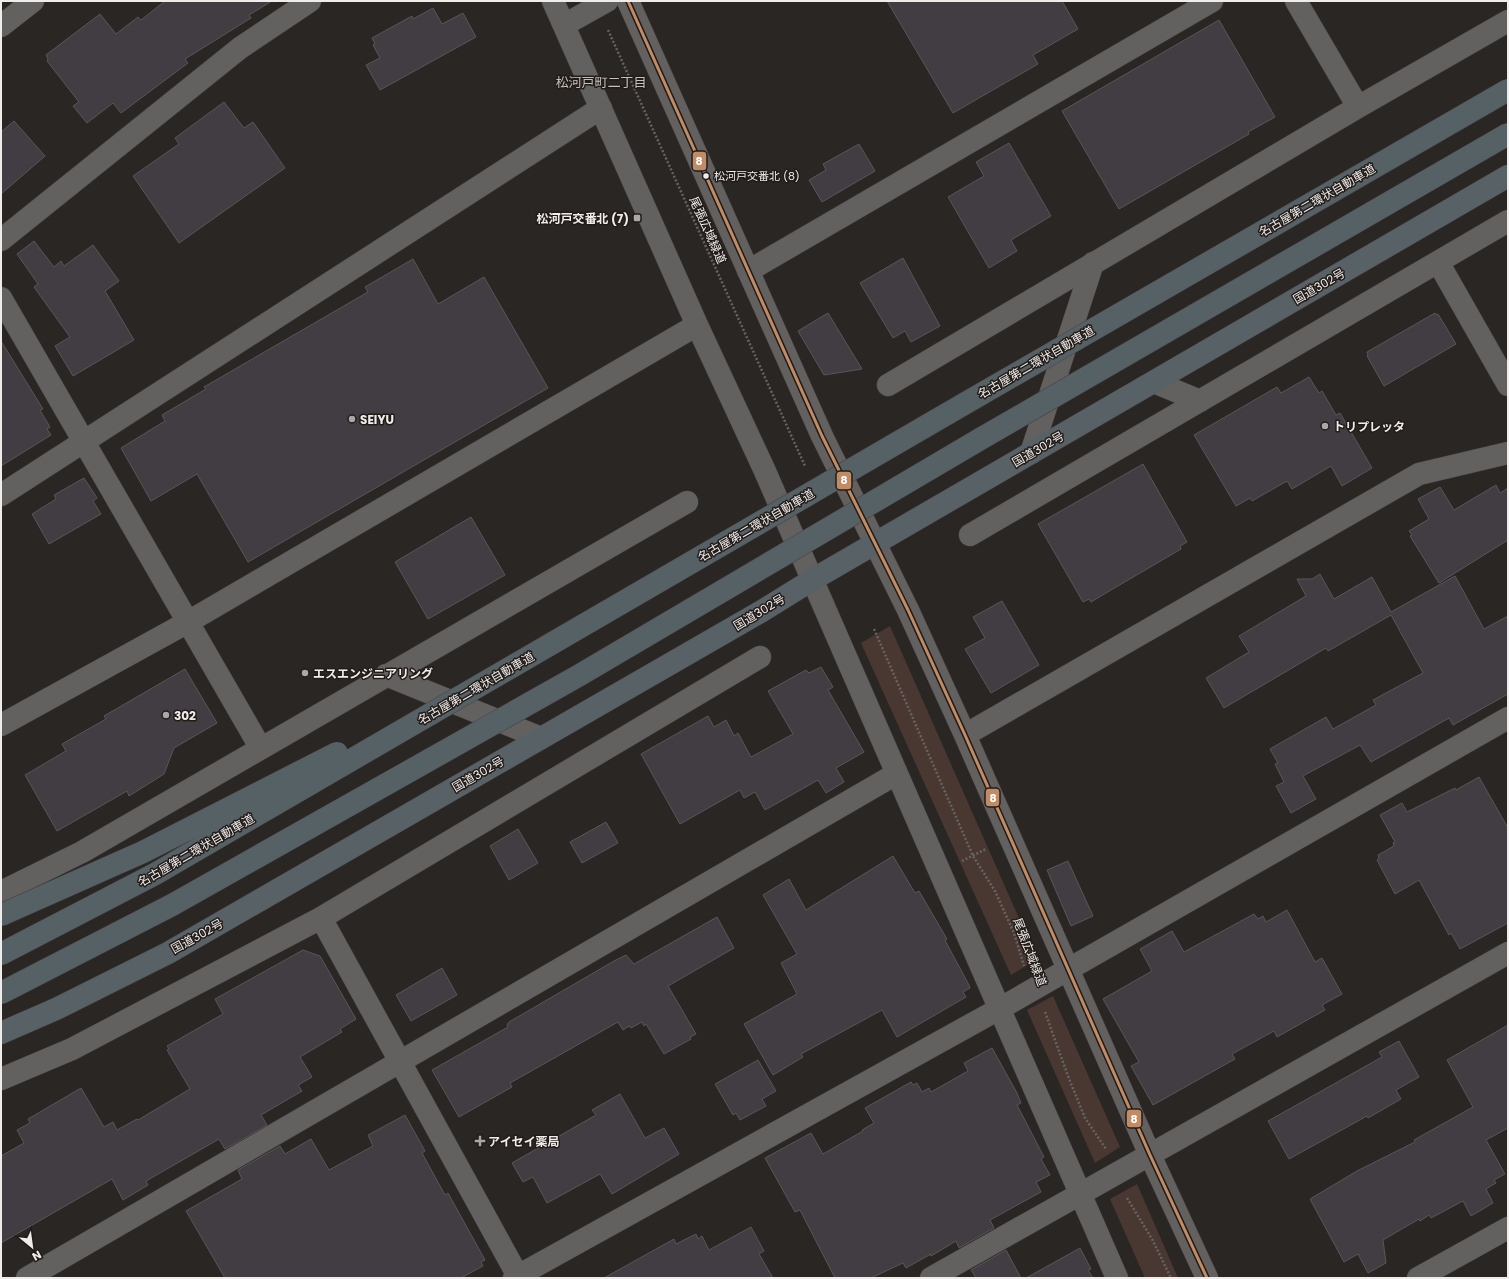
<svg xmlns="http://www.w3.org/2000/svg" width="1509" height="1279" viewBox="0 0 1509 1279" font-family="Poppins,'Noto Sans JP',sans-serif">
	<rect width="100%" height="100%" fill="#2a2624"/>
	<path fill="#493831" d="M890,626L1037,959L1011,975L861,643Z
		M1053,996L1120,1147L1095,1163L1027,1010Z
		M1137,1184L1178,1278H1145L1110,1199Z"/>
	<path fill="#413d42" stroke="#595657" d="M165,1H272L249,15L251,18L185,59L188,63L121,113L113,103L87,123L73,106L79,102L47,61L48,59L46,55L100,14L116,34L138,17L141,20Z
		M887,1H1062L1078,29L1033,55L1038,64L953,113Z
		M433,8L442,24L463,13L476,37L380,90L366,65L380,58L373,45L375,44L372,38L412,16L413,19Z
		M1219,20L1275,117L1248,132L1249,134L1119,209L1062,111Z
		M224,102L244,128L253,122L285,168L179,243L133,176L179,144L175,138Z
		M14,121L45,156L1,194V132Z
		M1009,143L1051,216L1011,240L1017,251L989,268L948,197L984,176L976,162Z
		M859,144L875,171L822,202L809,180L826,170L823,164Z
		M34,241L54,267L61,261L64,266L93,245L119,281L105,291L134,340L73,376L55,346L70,337L34,287L38,284L17,254Z
		M903,258L940,326L911,342L905,331L893,338L860,283Z
		M413,259L438,304L484,277L548,388L248,562L197,474L151,501L121,448L165,421L162,415L206,389L204,387L368,292L365,287Z
		M828,313L862,369L824,375L798,331Z
		M1435,313L1436,315L1438,314L1456,344L1384,386L1367,356L1368,355L1367,352Z
		M1,341L43,409L40,410L50,427L47,429L51,435L1,466Z
		M1309,377L1319,393L1322,391L1336,415L1340,413L1372,468L1342,486L1331,466L1292,489L1287,481L1252,501L1250,498L1236,506L1194,435L1277,387L1281,393Z
		M1143,464L1187,542L1180,546L1181,549L1111,590L1091,602L1089,599L1083,602L1038,524Z
		M84,478L97,498L93,501L101,514L49,544L32,514L56,499L54,495Z
		M1496,485L1500,493L1508,488V540L1439,583L1410,536L1412,535L1409,531L1429,519L1418,499L1440,487L1454,510Z
		M471,517L505,575L428,619L395,562Z
		M1320,574L1334,599L1372,577L1391,612L1455,576L1484,629L1508,616V694L1453,725L1449,718L1371,762L1360,745L1303,776L1316,799L1291,813L1276,786L1284,782L1275,764L1278,763L1270,749L1326,717L1333,729L1376,705L1373,700L1423,673L1391,615L1328,651L1326,648L1224,708L1206,678L1249,652L1239,636L1306,596L1297,579H1312Z
		M1002,601L1039,665L991,693L965,649L985,638L973,617Z
		M821,667L833,687L828,690L864,752L836,768L844,782L826,793L818,780L765,810L755,792L744,798L740,790L680,824L641,754L708,716L714,727L726,720L734,736L738,733L751,757L793,734L768,691L806,670L809,673Z
		M185,669L217,723L174,748L164,774L129,796L127,791L57,831L25,775L66,751L62,744L106,719L104,716Z
		M1479,777L1508,828V923L1460,949L1451,933L1449,935L1419,880L1395,894L1377,860L1379,858L1378,855L1394,846L1393,843L1395,842L1380,815L1402,803L1407,812L1455,788L1456,790Z
		M606,822L618,843L582,863L570,842Z
		M518,829L538,863L509,880L490,846Z
		M893,856L915,893L919,891L947,939L945,940L948,946L969,985L970,988L963,992L966,997L897,1037L882,1010L801,1054L803,1057L773,1075L744,1024L797,994L781,963L797,954L763,895L789,879L806,910Z
		M1068,861L1093,916L1071,926L1047,870Z
		M1287,910L1315,962L1322,958L1342,994L1322,1005L1325,1010L1277,1037L1274,1031L1232,1054L1235,1059L1153,1105L1131,1066L1139,1062L1103,999L1152,971L1140,949L1172,931L1184,952L1254,914L1258,919L1263,916L1266,922Z
		M717,917L734,948L668,986L696,1034L690,1037L691,1039L664,1054L646,1024L644,1026L642,1022L631,1028L629,1026L623,1030L618,1022L510,1083L512,1087L459,1117L432,1070L508,1027L507,1025L509,1022L614,961L626,955L634,964Z
		M303,950L320,956L356,1019L340,1029L342,1032L300,1057L312,1077L298,1085L302,1091L261,1115L267,1125L225,1149L219,1139L146,1181L148,1185L123,1200L112,1179L1,1243V1156L24,1143L17,1130L30,1123L28,1119L81,1088L104,1127L113,1122L117,1130L137,1119L138,1120L190,1089L167,1050L169,1049L167,1046L223,1014L215,999Z
		M442,968L457,995L411,1021L396,995Z
		M1508,1025V1128L1486,1140L1505,1174L1494,1180L1496,1183L1486,1189L1493,1203L1471,1216L1463,1201L1431,1218L1429,1215L1420,1221L1419,1219L1383,1240L1386,1263L1368,1273L1358,1254L1344,1262L1310,1199L1357,1171L1415,1142L1414,1140L1473,1107L1447,1060Z
		M1399,1041L1419,1077L1396,1090L1401,1099L1368,1118L1367,1116L1289,1159L1268,1121L1382,1057L1379,1052Z
		M992,1048L1017,1093L1021,1103L1017,1105L1044,1157L1041,1159L1050,1175L1036,1182L1041,1192L990,1220L994,1228L959,1248L956,1241L931,1256V1254L906,1268L903,1263L871,1278H835L800,1210L795,1212L765,1158L811,1133L823,1154L863,1131L862,1130L874,1123L865,1108L911,1082L913,1085L917,1083L922,1092L929,1088L931,1092L968,1071L964,1063Z
		M758,1060L776,1091L762,1099L766,1106L740,1120L736,1113L733,1115L715,1084Z
		M620,1094L645,1138L664,1128L679,1154L612,1194L600,1174L547,1203L533,1177L523,1182L512,1163L596,1115L592,1110Z
		M405,1115L425,1151L422,1153L445,1195L448,1193L485,1260L481,1262L483,1266L461,1278H225L186,1211L242,1179L238,1170L280,1146L285,1154L311,1139L329,1170L373,1146L368,1135Z
		M751,1227L764,1251L759,1254L773,1278H604L674,1239L676,1244L696,1234L698,1239L702,1236L709,1250Z
		M1080,1248L1091,1269L1088,1270L1093,1278H1026Z
		M1006,1250L1021,1278H976L971,1270Z"/>
	<g fill="none" stroke-linecap="round" stroke-linejoin="round">
		<defs>
			<path id="minor" d="M553,1L697,325L764,469L1117,1278
				M628,1L822,436L908,610L965,735L1150,1155L1207,1278
				M1296,1L1358,107
				M564,25L607,1
				M1,26L33,1
				M1,240L240,48L310,1
				M1438,262L1508,385
				M748,271L1212,1
				M1,298L260,747
				M1154,382L1200,401
				M888,385L1358,107L1508,21
				M1031,453L1093,263
				M1,495L601,108
				M970,535L1508,221
				M386,675L541,738
				M1,725L188,622L697,325
				M965,735L1419,474L1508,453
				M1,892L82,852L687,502
				M321,918L519,1278
				M1,1079L72,1049L321,918L760,657
				M27,1278L896,774
				M514,1278L999,1009L1508,718
				M931,1278L1508,953"/>
			<path id="tertiary" d="M1418,1278L1508,1228"/>
			<path id="trunk" d="M1,1033L56,1009L168,953L762,611L812,580L1508,176"/>
		</defs>
		<use href="#minor" stroke="#464342" stroke-width="23"/>
		<use href="#tertiary" stroke="#464342" stroke-width="23"/>
		<use href="#trunk" stroke="#464342" stroke-width="23"/>
		<path stroke="#666463" stroke-width="2.5" stroke-dasharray="2 2" stroke-linecap="butt" d="M608,30L805,466
			M874,629L973,856L995,891L1014,933L1024,966
			M962,861L986,849
			M1045,1012L1068,1076L1085,1118L1106,1149
			M1127,1198L1152,1239L1171,1278"/>
		<use href="#minor" stroke="#636160" stroke-width="22"/>
		<use href="#tertiary" stroke="#636160" stroke-width="22"/>
		<use href="#trunk" stroke="#586165" stroke-width="22"/>
		<defs>
			<path id="motorway-bridge" d="M1,915L143,852L337,753
				M1,954L155,874L964,404L1508,90
				M1,993L172,905L578,676L982,438L1508,134"/>
		</defs>
		<use href="#motorway-bridge" stroke="#464342" stroke-width="23" stroke-linecap="butt"/>
		<use href="#motorway-bridge" stroke="#566166" stroke-width="22"/>
		<defs>
			<path id="bus-1" d="M628,1L822,436L908,610L965,735L1150,1155L1207,1278"/>
		</defs>
		<use href="#bus-1" stroke="#221c19" stroke-width="6"/>
		<use href="#bus-1" stroke="#c18c65" stroke-width="3"/>
	</g>
	<circle fill="#f0ecea" stroke="#221c19" stroke-width="1.5" cx="706" cy="176" r="3.5"/>
	<g fill="#aba7a5" stroke="#221c19" stroke-width="1.5">
		<rect x="633" y="214" width="8" height="8" rx="2"/>
		<circle cx="352" cy="419" r="4"/>
		<circle cx="1325" cy="426" r="4"/>
		<circle cx="305" cy="673" r="4"/>
		<circle cx="166" cy="715" r="4"/>
		<path d="M478 1135h4v4h4v4h-4v4h-4v-4h-4v-4h4z"/>
	</g>
	<g text-anchor="middle" dominant-baseline="central" stroke-width="3" stroke-linejoin="round" paint-order="stroke">
		<g font-size="11" fill="#f0ecea" stroke="#221c19" text-anchor="start">
			<text x="714" y="176">松河戸交番北 (8)</text>
		</g>
		<g font-size="12" fill="#f0ecea" stroke="#221c19">
			<text transform="translate(1317 200) rotate(-30)">名古屋第二環状自動車道</text>
			<text transform="translate(708 230) rotate(66)">尾張広域緑道</text>
			<text transform="translate(1319 286) rotate(-30)">国道302号</text>
			<text transform="translate(1036 362) rotate(-30)">名古屋第二環状自動車道</text>
			<text transform="translate(1038 449) rotate(-30)">国道302号</text>
			<text transform="translate(756 525) rotate(-30)">名古屋第二環状自動車道</text>
			<text transform="translate(759 612) rotate(-31)">国道302号</text>
			<text transform="translate(476 688) rotate(-30)">名古屋第二環状自動車道</text>
			<text transform="translate(478 774) rotate(-30)">国道302号</text>
			<text transform="translate(196 850) rotate(-30)">名古屋第二環状自動車道</text>
			<text transform="translate(197 936) rotate(-29)">国道302号</text>
			<text transform="translate(1030 952) rotate(69)">尾張広域緑道</text>
		</g>
		<g font-size="12" font-weight="bold" fill="#f0ecea" stroke="#221c19" text-anchor="start">
			<text x="629" y="218" text-anchor="end">松河戸交番北 (7)</text>
			<text x="360" y="419">SEIYU</text>
			<text x="1333" y="426">トリプレッタ</text>
			<text x="313" y="673">エスエンジニアリング</text>
			<text x="174" y="715">302</text>
			<text x="488" y="1141">アイセイ薬局</text>
		</g>
		<g font-size="13" fill="#c8c0bc" stroke="#221c19">
			<text x="601" y="82">松河戸町二丁目</text>
		</g>
	</g>
	<g stroke="#221c19" stroke-width="1.5">
		<rect x="692" y="151" width="15" height="20" rx="4" fill="#c18c65"/>
		<rect x="836" y="471" width="16" height="19" rx="4" fill="#c18c65"/>
		<rect x="985" y="788" width="15" height="19" rx="4" fill="#c18c65"/>
		<rect x="1126" y="1109" width="16" height="19" rx="4" fill="#c18c65"/>
	</g>
	<g font-size="11" text-anchor="middle" font-weight="bold" fill="#fff">
		<text x="699" y="165">8</text>
		<text x="844" y="484">8</text>
		<text x="993" y="802">8</text>
		<text x="1134" y="1123">8</text>
	</g>
	<rect width="1509" height="1279" fill="none" stroke="#f0ecea" stroke-width="4"/>
	<g transform="translate(32 1247) rotate(151)" stroke="#221c19" stroke-width="3" paint-order="stroke">
	<path d="M0-3L7 15L0 10L-7 15Z" fill="#f0ecea"/>
	<text y="-6" font-size="11" font-weight="bold" text-anchor="middle" fill="#f0ecea">N</text>
	</g>
</svg>
